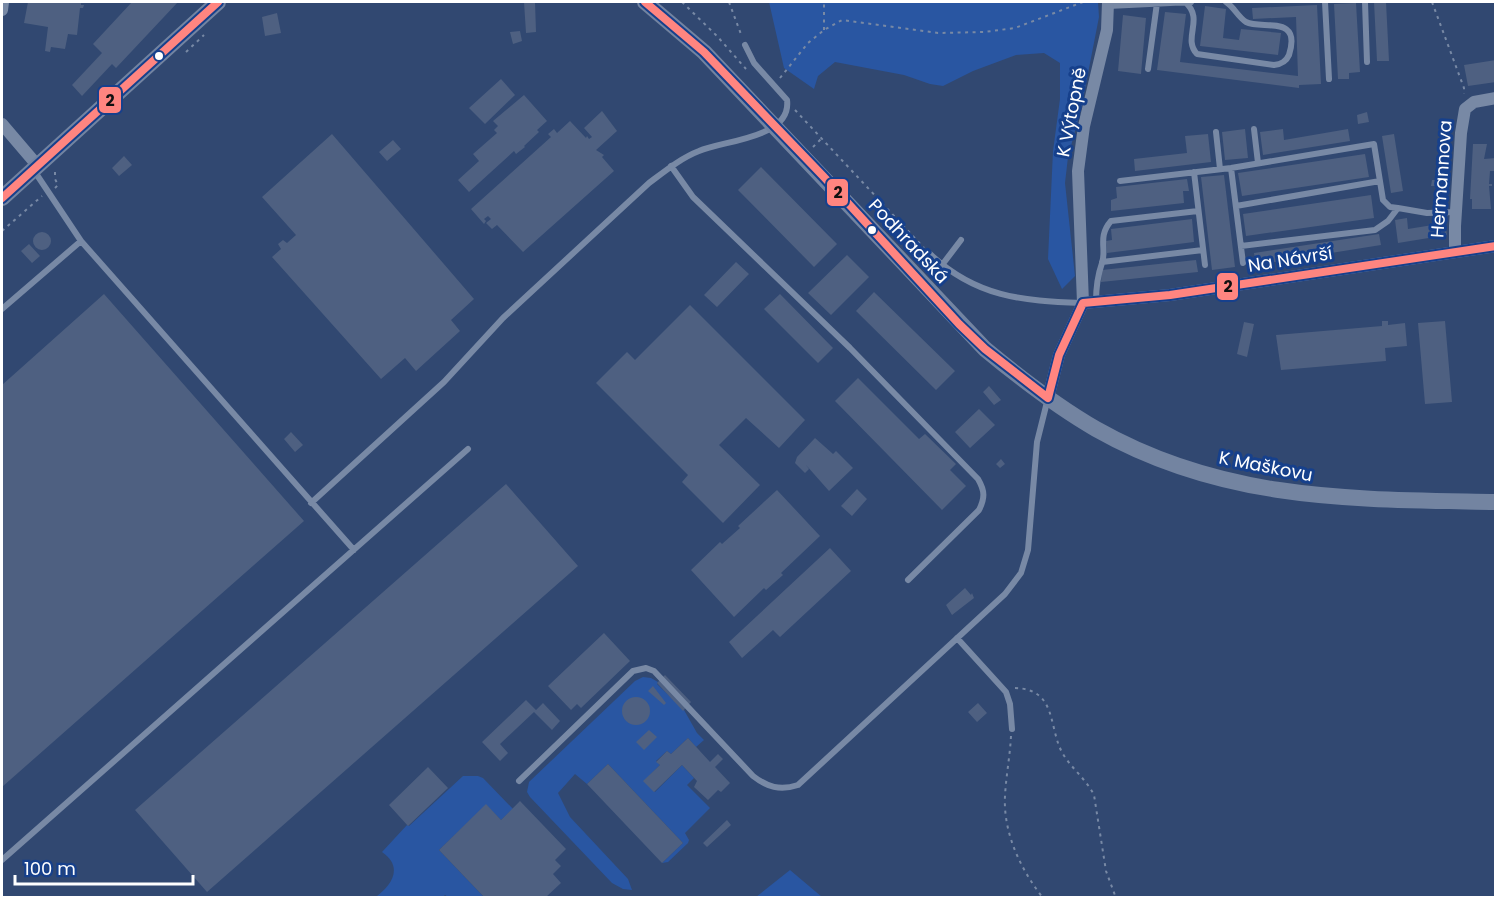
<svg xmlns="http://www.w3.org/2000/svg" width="1497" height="899" viewBox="0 0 1497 899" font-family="Poppins,sans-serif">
	<rect width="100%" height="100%" fill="#314871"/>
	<path fill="#2956a2" d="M769,2H1098L1099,17L1081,109L1068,157L1065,183L1075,276L1062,289L1048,259L1053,151L1060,99V63L1044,53L1016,55L973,71L943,86L930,84L904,75L835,62L818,76L814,89L784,68Z
		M643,677L651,678L658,682L657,684L684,710L697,733L704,740L696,747L688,738L671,754L667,751L656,761L660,765L644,781L655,792L682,765L694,778L687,785L710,808L685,833L689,840L688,843L668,862L662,863L683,843L608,764L587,784L575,774L558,793L570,817L628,879L632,890L623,889L612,883L530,797L527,792L529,782L635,681Z
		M463,776H478L483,778L513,809L501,820L486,805L439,850L484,897H448L445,895L442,898H374C392,886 404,867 382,852L407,825L409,826Z
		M790,870L822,897H756Z"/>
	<path fill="#4e6081" d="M28,2H81V5H84L83,8H80L77,35L68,34L65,49L51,47L50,52L45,51L48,27L24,23Z
		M132,2H178L116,68L112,64L82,96L72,85L102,53L93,44Z
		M524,2H535L536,32L526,33Z
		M1374,2H1386L1389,61H1377Z
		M1356,3L1360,72L1349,73V79H1338L1334,4Z
		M1317,5L1321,84L1299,85V88L1157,70L1165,12L1186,14L1180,62L1298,76L1296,17L1253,19L1252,8Z
		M1205,6L1226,9L1223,38L1239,40L1241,29L1281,33L1278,55L1200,46Z
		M277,13L281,33L265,36L262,17Z
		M1123,15L1146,18L1141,74L1118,71Z
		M520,31L522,41L513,44L510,32Z
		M1496,60V82L1468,86L1464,65Z
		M501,79L515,95L485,124L469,108Z
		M524,95L547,121L537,130L539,132L524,146L525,147L516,154L514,151L469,192L458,180L479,161L473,154L497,133L494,130L498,126L493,121Z
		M602,111L617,131L596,150L604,155L602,157L614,171L523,252L497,225L492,229L486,223L491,219L488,216L484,219L486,221L484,224L471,209L551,137L548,134L554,129L557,133L570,121L586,138L587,136L589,139L592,137L584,128Z
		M1367,112L1369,122L1358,124L1357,115Z
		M1245,129L1248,158L1225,160L1222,132Z
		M1283,129L1284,140L1348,129L1350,141L1263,155L1260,132Z
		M332,134L474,299L451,320L460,331L416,371L405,358L381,379L272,257L281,249L278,244L283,240L287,243L296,235L262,197Z
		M1208,134L1211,162L1135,171L1134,159L1187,153L1185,136Z
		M1394,134L1403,191L1391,193L1382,136Z
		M393,140L401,149L387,161L379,152Z
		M1473,144H1487L1484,159L1496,158V171H1490L1489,184H1492V186H1489L1491,209H1472V199H1470Z
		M1365,154L1369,177L1242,196L1238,173Z
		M124,156L132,165L119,176L112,168Z
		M761,167L837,244L814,267L738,190Z
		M1224,175L1235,267L1212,270L1201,177Z
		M1187,179L1189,191H1183L1184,203L1111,211V200L1117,198L1116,187Z
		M1432,180H1442L1441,186H1431Z
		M1371,195L1374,218L1246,236L1243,214Z
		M1407,218L1408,229L1445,223L1447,235L1398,243L1395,220Z
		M1192,219L1194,242L1107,253L1106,241L1112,240L1111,229Z
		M33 241a9 9 0 1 1 18 0a9 9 0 1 1-18 0Z
		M1379,234L1381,245L1256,265L1254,253Z
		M29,244L40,256L32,263L21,251Z
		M847,255L869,277L831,315L808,293Z
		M1196,260L1198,272L1101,282L1102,270Z
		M736,262L749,274L717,307L704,295Z
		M874,292L955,371L936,390L856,311Z
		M104,294L304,521L2,787V385Z
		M780,294L833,348L818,363L764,309Z
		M690,305L805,420L779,448L746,418L719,445L760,485L723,523L682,482L688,475L596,383L627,352L635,360Z
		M1382,321H1388V325L1405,323L1407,346L1385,348L1386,361L1281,370L1276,335L1382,326Z
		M1445,321L1452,402L1425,404L1418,323Z
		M1244,322L1254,324L1247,357L1237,354Z
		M858,378L919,439L925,434L956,464L950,470L966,486L942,510L835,401Z
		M989,386L1001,400L994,405L983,392Z
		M979,409L995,425L970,448L955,432Z
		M291,432L303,445L295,452L284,439Z
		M815,438L833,454L836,451L853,468L829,491L806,465L809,469L805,473L795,463L797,457Z
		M1001,459L1005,464L1000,468L996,464Z
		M506,484L578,566L207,892L135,810Z
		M857,489L867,499L852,516L841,506Z
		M777,490L820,536L781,573L783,575L766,590L764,588L734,617L691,570L720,542L722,544L740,528L738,526Z
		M830,548L851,571L780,637L773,630L742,658L729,642Z
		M965,588L971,595L972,593L974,598L952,615L946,605Z
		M604,633L630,661L581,708L577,704L571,710L548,686Z
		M665,675L691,702L683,711L657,683Z
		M653,686L666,703L664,705L648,691Z
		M622 711a14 14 0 1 1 28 0a14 14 0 1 1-28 0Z
		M526,700L536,710L543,703L560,721L552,730L534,712L500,744L508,753L500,761L482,742Z
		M978,703L987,713L977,722L968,712Z
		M649,730L657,737L644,750L636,742Z
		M688,738L710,762L718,754L723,759L715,767L730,783L721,792L718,790L708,800L694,787L697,781L682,765L654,792L643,781L660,765L656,762L667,751L671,754Z
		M608,764L683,843L662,863L587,784Z
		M428,767L448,788L408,826L389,805Z
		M520,801L566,849L555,860L561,866L553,874L561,883L546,897H484L439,850L486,804L501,820Z
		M727,820L731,825L707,847L703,843Z"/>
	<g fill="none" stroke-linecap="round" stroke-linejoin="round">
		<path stroke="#7889a5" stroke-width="2" stroke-dasharray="3 4.5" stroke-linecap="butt" d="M682,2L717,36L746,69
			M729,2L742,37
			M1432,2L1464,88V94
			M824,30V2
			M186,52L204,35
			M780,78L808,43L824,30L842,20L938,33L984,32L1015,28L1083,2
			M795,110L924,248
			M813,147L821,139
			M55,188L58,185L55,179V169
			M2,231L42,196
			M1015,688C1058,689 1048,729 1063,754C1072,769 1086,779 1094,795L1106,871L1116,898
			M1011,736C1010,756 1006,776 1005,796C1003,833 1021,870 1043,898"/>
		<path stroke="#7889a5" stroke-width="6" d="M1185,2C1205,19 1182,38 1197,54L1274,65C1281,64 1286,62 1289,55C1302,14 1262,30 1246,22C1238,17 1234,7 1226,2
			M1325,2L1329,79
			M1365,2L1367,62
			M1108,6L1191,2
			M1148,69L1157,3
			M1254,129L1258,163
			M1216,132L1220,169
			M671,166L693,197L850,348L978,479C985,491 985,498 979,510L908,580
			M1231,168L1243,263
			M1194,172L1205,265
			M1120,181L1231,168L1374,144L1383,200L1390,207L1398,208
			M1236,206L1380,181
			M81,241L354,550
			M1241,246L1375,230L1388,221L1398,208L1427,213L1456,212
			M930,254C976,297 1022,301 1082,303
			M1102,262L1203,250
			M942,265L961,240
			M1096,302C1096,287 1097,277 1102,263C1107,249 1097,237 1111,221L1198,211
			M2,309L81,241L35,172
			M311,503L444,382L503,318L649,183C665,171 681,158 699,151C725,140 792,138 787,100L754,63L745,45
			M957,638L1006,692L1010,704L1012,729
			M519,781L633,671L646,668L654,671L753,776C767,787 780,791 798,785L1005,594L1021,573L1028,550L1037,442L1047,402
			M2,860L468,449"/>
		<path stroke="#7889a5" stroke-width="12" d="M2,10L3,2
			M2,124L37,165
			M1455,252V226L1461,133L1465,109L1474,102L1496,98
			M1083,303L1170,295L1496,246
			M1048,398L1059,355L1083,303L1078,171L1084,126L1107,30L1108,2"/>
		<path stroke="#7384a1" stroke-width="16" d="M645,2L704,52L985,349C1020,378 1056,406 1096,429C1225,502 1353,499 1496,502
			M2,198L218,2"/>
		<defs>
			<path id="bus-1" d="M645,2L704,52L823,176L959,324L985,349L1048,398L1059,355L1083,303L1170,295L1496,246
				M2,198L218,2"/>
		</defs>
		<use href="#bus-1" stroke="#16408c" stroke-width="12"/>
		<use href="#bus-1" stroke="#ff8580" stroke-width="8"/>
	</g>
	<g fill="#fff" stroke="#16408c" stroke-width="2">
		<circle cx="159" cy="56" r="5"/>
		<circle cx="872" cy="230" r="5"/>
	</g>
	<g text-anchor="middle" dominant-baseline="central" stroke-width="6" stroke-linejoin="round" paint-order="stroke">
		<g font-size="18" fill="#fff" stroke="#16408c">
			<text transform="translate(1071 112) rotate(-79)">K Výtopně</text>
			<text transform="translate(1441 179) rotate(-86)">Hermannova</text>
			<text transform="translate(909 241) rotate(47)">Podhradská</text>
			<text transform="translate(1290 259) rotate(-9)">Na Návrší</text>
			<text transform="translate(1266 466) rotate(11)">K Maškovu</text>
		</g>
	</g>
	<g stroke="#16408c" stroke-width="2">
		<rect x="98" y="86" width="24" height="28" rx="6" fill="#ff8580"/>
		<rect x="826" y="178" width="23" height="29" rx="6" fill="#ff8580"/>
		<rect x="1216" y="272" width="23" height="29" rx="6" fill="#ff8580"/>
	</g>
	<g font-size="16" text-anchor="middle" font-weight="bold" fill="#111">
		<text x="110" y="106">2</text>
		<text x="838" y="198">2</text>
		<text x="1228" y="292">2</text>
	</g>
	<rect width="1497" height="899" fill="none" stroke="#ffffff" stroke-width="6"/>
	<path d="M15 875v9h178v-9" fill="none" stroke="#ffffff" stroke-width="3"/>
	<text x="24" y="875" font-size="18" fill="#ffffff" stroke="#16408c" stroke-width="4.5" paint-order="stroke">100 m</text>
</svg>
